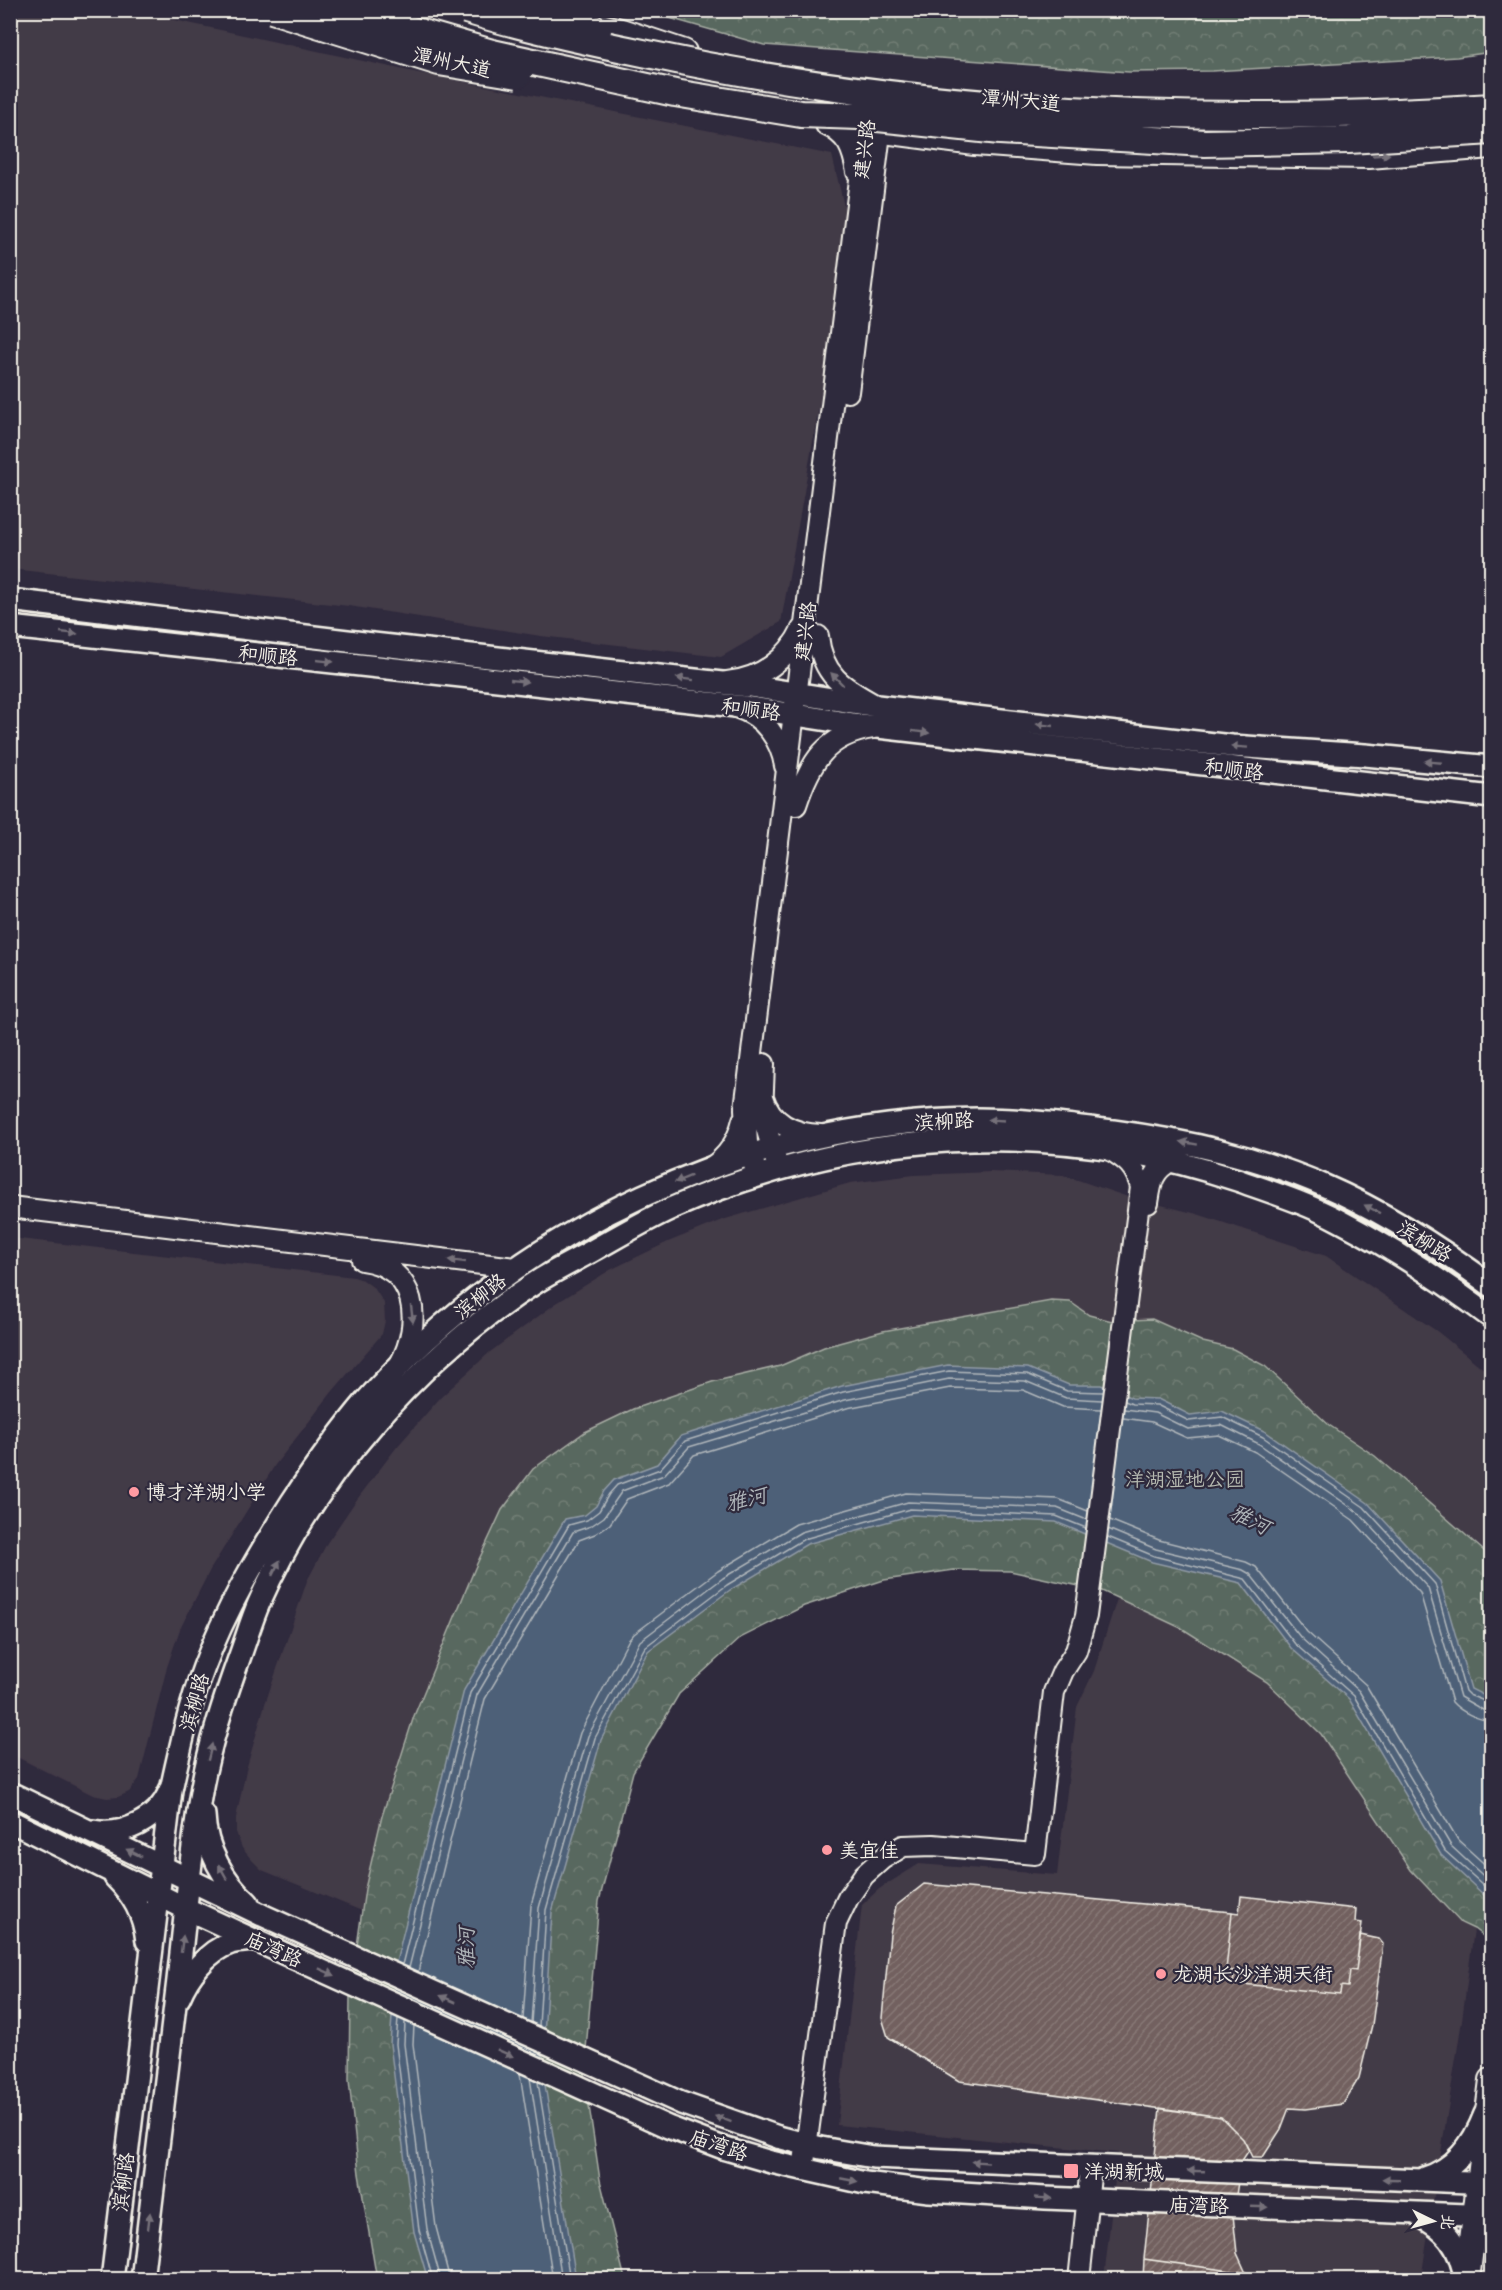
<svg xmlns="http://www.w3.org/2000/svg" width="1502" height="2290" viewBox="0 0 1502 2290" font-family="Itim,'LXGW WenKai TC',sans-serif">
	<defs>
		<pattern id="park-crowns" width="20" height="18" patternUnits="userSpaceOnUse" patternTransform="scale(1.5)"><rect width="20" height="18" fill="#59685e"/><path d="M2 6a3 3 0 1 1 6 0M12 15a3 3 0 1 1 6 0" fill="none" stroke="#717e75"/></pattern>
		<pattern id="building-hatch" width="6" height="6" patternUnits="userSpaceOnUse" patternTransform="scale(1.5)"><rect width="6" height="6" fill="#72615f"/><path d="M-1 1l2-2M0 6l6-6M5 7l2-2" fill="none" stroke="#877876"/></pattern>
	</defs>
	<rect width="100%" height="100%" fill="#2f2a3d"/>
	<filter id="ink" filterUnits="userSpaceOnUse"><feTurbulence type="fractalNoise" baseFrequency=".0167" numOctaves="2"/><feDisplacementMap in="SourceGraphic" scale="12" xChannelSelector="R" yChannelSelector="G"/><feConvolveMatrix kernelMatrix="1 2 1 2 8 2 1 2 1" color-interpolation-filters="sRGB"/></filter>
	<g filter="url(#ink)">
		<path fill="#433a47" d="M11,11H133L409,71L832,155L850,232L781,622L721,657L541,636L349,606L11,569Z
			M991,1172L1063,1175L1125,1196L1197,1214L1326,1256L1438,1332L1491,1375L1492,1483L1483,1549L1375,1456L1329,1425L1298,1398L1233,1349L1203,1342L1152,1319L1112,1321L1089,1315L1070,1302L1051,1301L883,1331L824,1347L780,1366L712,1382L633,1409L585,1432L533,1469L502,1510L475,1568L414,1716L382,1816L362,1911L262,1870L251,1859L242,1848L236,1832V1818L246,1770L265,1704L307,1581L327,1543L355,1502L396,1448L440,1398L490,1352L555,1304L610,1270L668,1242L722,1220L850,1183L914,1175Z
			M11,1238L354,1277L363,1280L374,1288L384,1303L385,1321L382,1334L332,1392L275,1465L210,1570L180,1629L167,1667L139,1779L129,1792L118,1797L107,1798L93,1795L11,1754Z
			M1117,1599L1183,1629L1267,1682L1321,1734L1411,1870L1461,1923L1474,1929L1462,2020L1421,2279H1104L1118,2153L837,2125L862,1905L879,1889L919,1864L1057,1875L1077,1707L1094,1671Z"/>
		<path fill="url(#park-crowns)" stroke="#a6aca3" stroke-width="1.5" d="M1491,10V52L1457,57L1212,71L1129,72L764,45L645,11Z
			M1051,1301L1070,1302L1089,1315L1112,1321L1152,1319L1203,1342L1233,1349L1265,1366L1329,1425L1375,1456L1491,1557V1942L1474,1929L1461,1923L1411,1870L1321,1734L1267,1682L1183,1629L1102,1591L1010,1571L954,1570L884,1580L804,1606L740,1638L679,1694L633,1772L599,1901L584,2072L600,2180L625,2279L377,2280L359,2174L349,2080L350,1996L365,1889L382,1816L414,1716L475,1568L502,1510L533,1469L585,1432L633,1409L712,1382L780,1366L824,1347L883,1331Z"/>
		<path fill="#4d6078" stroke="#909aa5" stroke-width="1.5" d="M948,1365L1028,1368L1069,1385H1101L1132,1398L1158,1399L1190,1415L1222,1411L1266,1432L1368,1503L1440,1581L1471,1689L1491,1699V1900L1485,1896L1441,1855L1349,1699L1291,1648L1241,1583L1152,1562L1056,1522L912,1515L807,1544L730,1590L648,1651L601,1740L552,1912L542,2066L576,2279L428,2280L414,2232L390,2044L396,1962L464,1690L565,1519L585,1515L596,1506L604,1491L614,1480L657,1464L681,1436L842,1386Z"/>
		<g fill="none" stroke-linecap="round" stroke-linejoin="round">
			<path stroke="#b1b7bb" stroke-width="1.5" d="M1125,1401L1132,1404L1157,1405L1189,1421L1222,1417L1263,1437L1364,1507L1435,1584L1465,1691L1469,1695L1492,1704
				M1124,1409L1155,1413L1188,1429L1221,1425L1259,1444L1359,1513L1428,1588L1460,1697L1483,1710L1492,1712
				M1123,1418L1152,1422L1187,1438L1219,1435L1255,1452L1353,1520L1420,1593L1452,1702C1461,1712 1478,1720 1492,1721
				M1110,1520L1159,1540L1246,1562L1256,1567L1307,1632L1366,1685L1458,1840L1492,1871
				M1108,1529L1156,1549L1243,1570L1250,1574L1301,1638L1359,1691L1451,1846L1492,1884
				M1108,1537L1154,1556L1245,1579L1295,1644L1354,1696L1445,1851L1492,1893
				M402,1965L470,1693L569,1525L587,1520L599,1511L609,1494L617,1485L660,1469L685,1441L843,1392L949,1371L1027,1374L1067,1391L1103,1392
				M409,1968L477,1695L573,1532L591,1526L604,1517L622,1491L664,1475L689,1447L845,1400L949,1379L1025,1381L1066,1398L1102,1400
				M418,1972L485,1699L579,1540L595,1534L610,1524L627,1499L669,1483L694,1455L847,1408L950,1388L1023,1390L1063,1407L1101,1409
				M398,2018L396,2044L419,2230L433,2280
				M523,2019L531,1905L580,1733L628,1641L634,1634L718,1571L796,1524L906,1493L1058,1499L1088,1511
				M405,2022L404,2044L427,2229L441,2280
				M531,2023L539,1908L588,1736L640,1641L723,1578L801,1532L908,1502L1057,1508L1087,1520
				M414,2025L413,2044L436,2227L450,2280
				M539,2026L546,1910L595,1738L645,1647L727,1585L804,1539L910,1509L1056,1516L1086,1528
				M520,2074L553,2280
				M530,2078L562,2280
				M538,2082L570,2280"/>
		</g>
		<path fill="url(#building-hatch)" stroke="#f4f1e8" stroke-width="1.5" d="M924,1884L1232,1912L1226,1970L1235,1971L1233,1983L1340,1994L1341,1986L1348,1987L1350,1970L1356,1971L1360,1935L1379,1939L1383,1944L1372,2025L1359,2078L1343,2104L1305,2109L1289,2108L1281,2129L1263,2157H1252L1243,2139L1221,2117L959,2081L888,2037L882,2018L890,1934L896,1906Z
			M1241,1896L1356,1909L1355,1922L1362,1923L1356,1971L1350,1970L1348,1987L1341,1986L1340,1994L1233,1983L1235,1971L1226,1970L1232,1912L1239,1913Z
			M1160,2108L1221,2117L1243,2139L1249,2150L1241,2162L1233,2215L1237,2253L1246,2273L1144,2259Z
			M1144,2259L1246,2273L1253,2280H1143Z"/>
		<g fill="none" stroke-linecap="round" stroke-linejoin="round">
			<defs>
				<path id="tertiary" d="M826,125C848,135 853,149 857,172
					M848,392L882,117
					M818,636C822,675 842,687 875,705
					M727,682C761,679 788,659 802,629
					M738,708C764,716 781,740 785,766
					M796,805C810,762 826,735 873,728
					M764,1064L762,1114L777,1164
					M763,1097C771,1124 795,1134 821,1135
					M710,1168C728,1157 738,1141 743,1120
					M756,1171L747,1143L745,1109L868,115
					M1148,1203C1151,1183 1152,1171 1171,1161
					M10,1207L515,1268
					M362,1260C417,1267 423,1322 400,1364
					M803,2170L836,1923L848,1898L864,1875L882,1859L903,1846L933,1845L1035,1854L1054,1692L1063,1671L1076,1651L1086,1616L1141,1187C1135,1166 1127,1160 1109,1149
					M1079,2280L1091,2167"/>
				<path id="secondary" d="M10,600L364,643L749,686L877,706L1232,746L1365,755L1492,767
					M10,627L745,707L860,725L1492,797
					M10,1793L262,1915
					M204,1815C205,1848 224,1882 248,1903
					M10,1821L187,1909L254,1940
					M93,1831C124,1837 159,1819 170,1790
					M115,1877C133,1895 144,1914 147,1941
					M179,1998C188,1976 207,1951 231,1943C238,1941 247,1941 254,1940
					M778,2137L821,2148L873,2157L1492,2183
					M771,2162L865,2183L929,2191L1045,2198L1492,2216
					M1425,2178C1455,2169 1474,2143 1485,2114
					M1418,2215C1446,2229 1460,2246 1465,2278
					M112,2280L171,1790C180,1749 189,1707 204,1667C225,1610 258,1555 291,1503C314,1468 339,1433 366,1401C519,1228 747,1121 978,1119C1024,1119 1068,1125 1113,1131C1186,1141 1257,1156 1325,1186C1385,1212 1439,1247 1492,1286
					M142,2280C154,2180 166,2080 178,1980C185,1920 190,1858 200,1798C208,1748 224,1700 241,1653C247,1636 252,1619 259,1603C316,1474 419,1357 538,1281C556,1270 576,1260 594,1250C619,1236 644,1221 670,1209C851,1129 1050,1117 1237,1180C1271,1192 1306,1203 1338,1220C1392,1248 1443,1281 1492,1318"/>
				<path id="primary" d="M579,21L621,31L684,52
					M831,124L975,143L1097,152L1369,156L1492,146
					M1467,2280L1492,2080"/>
			</defs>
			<use href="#tertiary" stroke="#f4f1e8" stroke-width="24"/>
			<use href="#secondary" stroke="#f4f1e8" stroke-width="26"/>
			<use href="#primary" stroke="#f4f1e8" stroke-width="28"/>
			<use href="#tertiary" stroke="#2f2a3d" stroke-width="20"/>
			<use href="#secondary" stroke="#2f2a3d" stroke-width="21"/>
			<use href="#primary" stroke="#2f2a3d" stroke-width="24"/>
			<defs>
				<path id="secondary-bridge" d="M262,1915L681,2103L778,2137
					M254,1940L668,2127L726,2149L771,2162"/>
				<path id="trunk-bridge" d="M272,10L439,62L518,75
					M342,10L492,53L675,93L801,114L859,116L1000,131L1205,143L1349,140L1492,131
					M466,10C524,28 584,41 643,53C921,113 1208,126 1492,107
					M546,10L598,30"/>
			</defs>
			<use href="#secondary-bridge" stroke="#f4f1e8" stroke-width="26" stroke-linecap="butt"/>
			<use href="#trunk-bridge" stroke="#f4f1e8" stroke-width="30" stroke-linecap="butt"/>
			<use href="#secondary-bridge" stroke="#2f2a3d" stroke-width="21"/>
			<use href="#trunk-bridge" stroke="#2f2a3d" stroke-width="26"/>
		</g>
		<defs><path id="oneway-solid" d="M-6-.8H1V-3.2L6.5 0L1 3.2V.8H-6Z" transform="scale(1.5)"/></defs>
		<g fill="#747079">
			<use href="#oneway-solid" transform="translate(1381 155) rotate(-4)"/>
			<use href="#oneway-solid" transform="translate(69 633) rotate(6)"/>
			<use href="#oneway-solid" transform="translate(325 661) rotate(6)"/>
			<use href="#oneway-solid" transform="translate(685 679) rotate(-173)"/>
			<use href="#oneway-solid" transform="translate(837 679) rotate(-135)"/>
			<use href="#oneway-solid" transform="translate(519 681) rotate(6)"/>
			<use href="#oneway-solid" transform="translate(1045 725) rotate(-174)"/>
			<use href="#oneway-solid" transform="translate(921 732) rotate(7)"/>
			<use href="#oneway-solid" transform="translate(1239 747) rotate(-176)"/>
			<use href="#oneway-solid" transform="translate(1433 762) rotate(-175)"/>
			<use href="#oneway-solid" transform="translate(996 1120) rotate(-177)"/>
			<use href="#oneway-solid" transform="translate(1189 1143) rotate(-170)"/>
			<use href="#oneway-solid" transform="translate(683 1179) rotate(158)"/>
			<use href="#oneway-solid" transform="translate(1372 1209) rotate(-152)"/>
			<use href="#oneway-solid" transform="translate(457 1261) rotate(-173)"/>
			<use href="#oneway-solid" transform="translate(412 1314) rotate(83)"/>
			<use href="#oneway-solid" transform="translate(276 1568) rotate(-64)"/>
			<use href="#oneway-solid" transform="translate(210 1752) rotate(-76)"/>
			<use href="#oneway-solid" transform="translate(134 1853) rotate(-154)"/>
			<use href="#oneway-solid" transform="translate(223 1872) rotate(-120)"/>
			<use href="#oneway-solid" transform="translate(182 1944) rotate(-83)"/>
			<use href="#oneway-solid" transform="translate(327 1972) rotate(24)"/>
			<use href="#oneway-solid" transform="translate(448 1999) rotate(-156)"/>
			<use href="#oneway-solid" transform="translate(505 2053) rotate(24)"/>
			<use href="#oneway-solid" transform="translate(723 2119) rotate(-160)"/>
			<use href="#oneway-solid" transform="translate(980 2162) rotate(-177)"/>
			<use href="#oneway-solid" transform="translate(1196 2171) rotate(-178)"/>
			<use href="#oneway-solid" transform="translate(1391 2179) rotate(-178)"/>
			<use href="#oneway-solid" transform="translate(849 2180) rotate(11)"/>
			<use href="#oneway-solid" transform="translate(1043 2198) rotate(3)"/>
			<use href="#oneway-solid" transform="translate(1259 2207) rotate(2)"/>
			<use href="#oneway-solid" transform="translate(149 2221) rotate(-83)"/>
		</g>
	</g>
	<g fill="#ff9aa2" stroke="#2f2a3d" stroke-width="2">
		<circle cx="134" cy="1492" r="6"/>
		<circle cx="827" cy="1850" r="6"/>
		<circle cx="1161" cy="1974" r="6"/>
		<rect x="1063" y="2163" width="16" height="16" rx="3"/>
	</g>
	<g text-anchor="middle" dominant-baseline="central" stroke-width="4.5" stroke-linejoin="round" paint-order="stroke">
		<g font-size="20" fill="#f4f1e8" stroke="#2f2a3d">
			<text transform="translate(452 62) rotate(12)">潭州大道</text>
			<text transform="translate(1021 100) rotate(5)">潭州大道</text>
			<text transform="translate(864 149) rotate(-83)">建兴路</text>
			<text transform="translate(805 631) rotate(-83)">建兴路</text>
			<text transform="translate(268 655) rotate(6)">和顺路</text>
			<text transform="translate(751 709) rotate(8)">和顺路</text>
			<text transform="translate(1234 769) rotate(7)">和顺路</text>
			<text transform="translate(944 1121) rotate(-3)">滨柳路</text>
			<text transform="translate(1425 1241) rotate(32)">滨柳路</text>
			<text transform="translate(480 1296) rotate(-39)">滨柳路</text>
			<text transform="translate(194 1702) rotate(-74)">滨柳路</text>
			<text transform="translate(274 1949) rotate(24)">庙湾路</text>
			<text transform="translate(719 2145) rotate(19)">庙湾路</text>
			<text transform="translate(123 2182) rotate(-83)">滨柳路</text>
			<text transform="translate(1199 2205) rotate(2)">庙湾路</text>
		</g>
		<g font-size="20" fill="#b6bab1" stroke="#2f2a3d">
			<text x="1185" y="1479">洋湖湿地公园</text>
		</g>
		<g font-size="20" fill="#f4f1e8" stroke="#2f2a3d" text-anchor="start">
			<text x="146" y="1492">博才洋湖小学</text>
			<text x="839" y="1850">美宜佳</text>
			<text x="1173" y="1974">龙湖长沙洋湖天街</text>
			<text x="1084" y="2171">洋湖新城</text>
		</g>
		<g font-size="21" font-style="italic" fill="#b1b7bb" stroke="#2f2a3d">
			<text transform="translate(746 1499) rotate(-14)">雅河</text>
			<text transform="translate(1250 1519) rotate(26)">雅河</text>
			<text transform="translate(466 1948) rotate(-91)">雅河</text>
		</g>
	</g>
	<rect width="1502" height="2290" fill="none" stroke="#2f2a3d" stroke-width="36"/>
	<rect x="18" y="18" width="1466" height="2254" fill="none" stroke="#f4f1e8" stroke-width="2" filter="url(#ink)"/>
	<g transform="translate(1433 2221) rotate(95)" stroke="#2f2a3d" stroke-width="4.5" paint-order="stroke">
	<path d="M0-4.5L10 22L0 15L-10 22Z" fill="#f4f1e8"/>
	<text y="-9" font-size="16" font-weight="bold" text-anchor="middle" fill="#f4f1e8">北</text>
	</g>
</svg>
